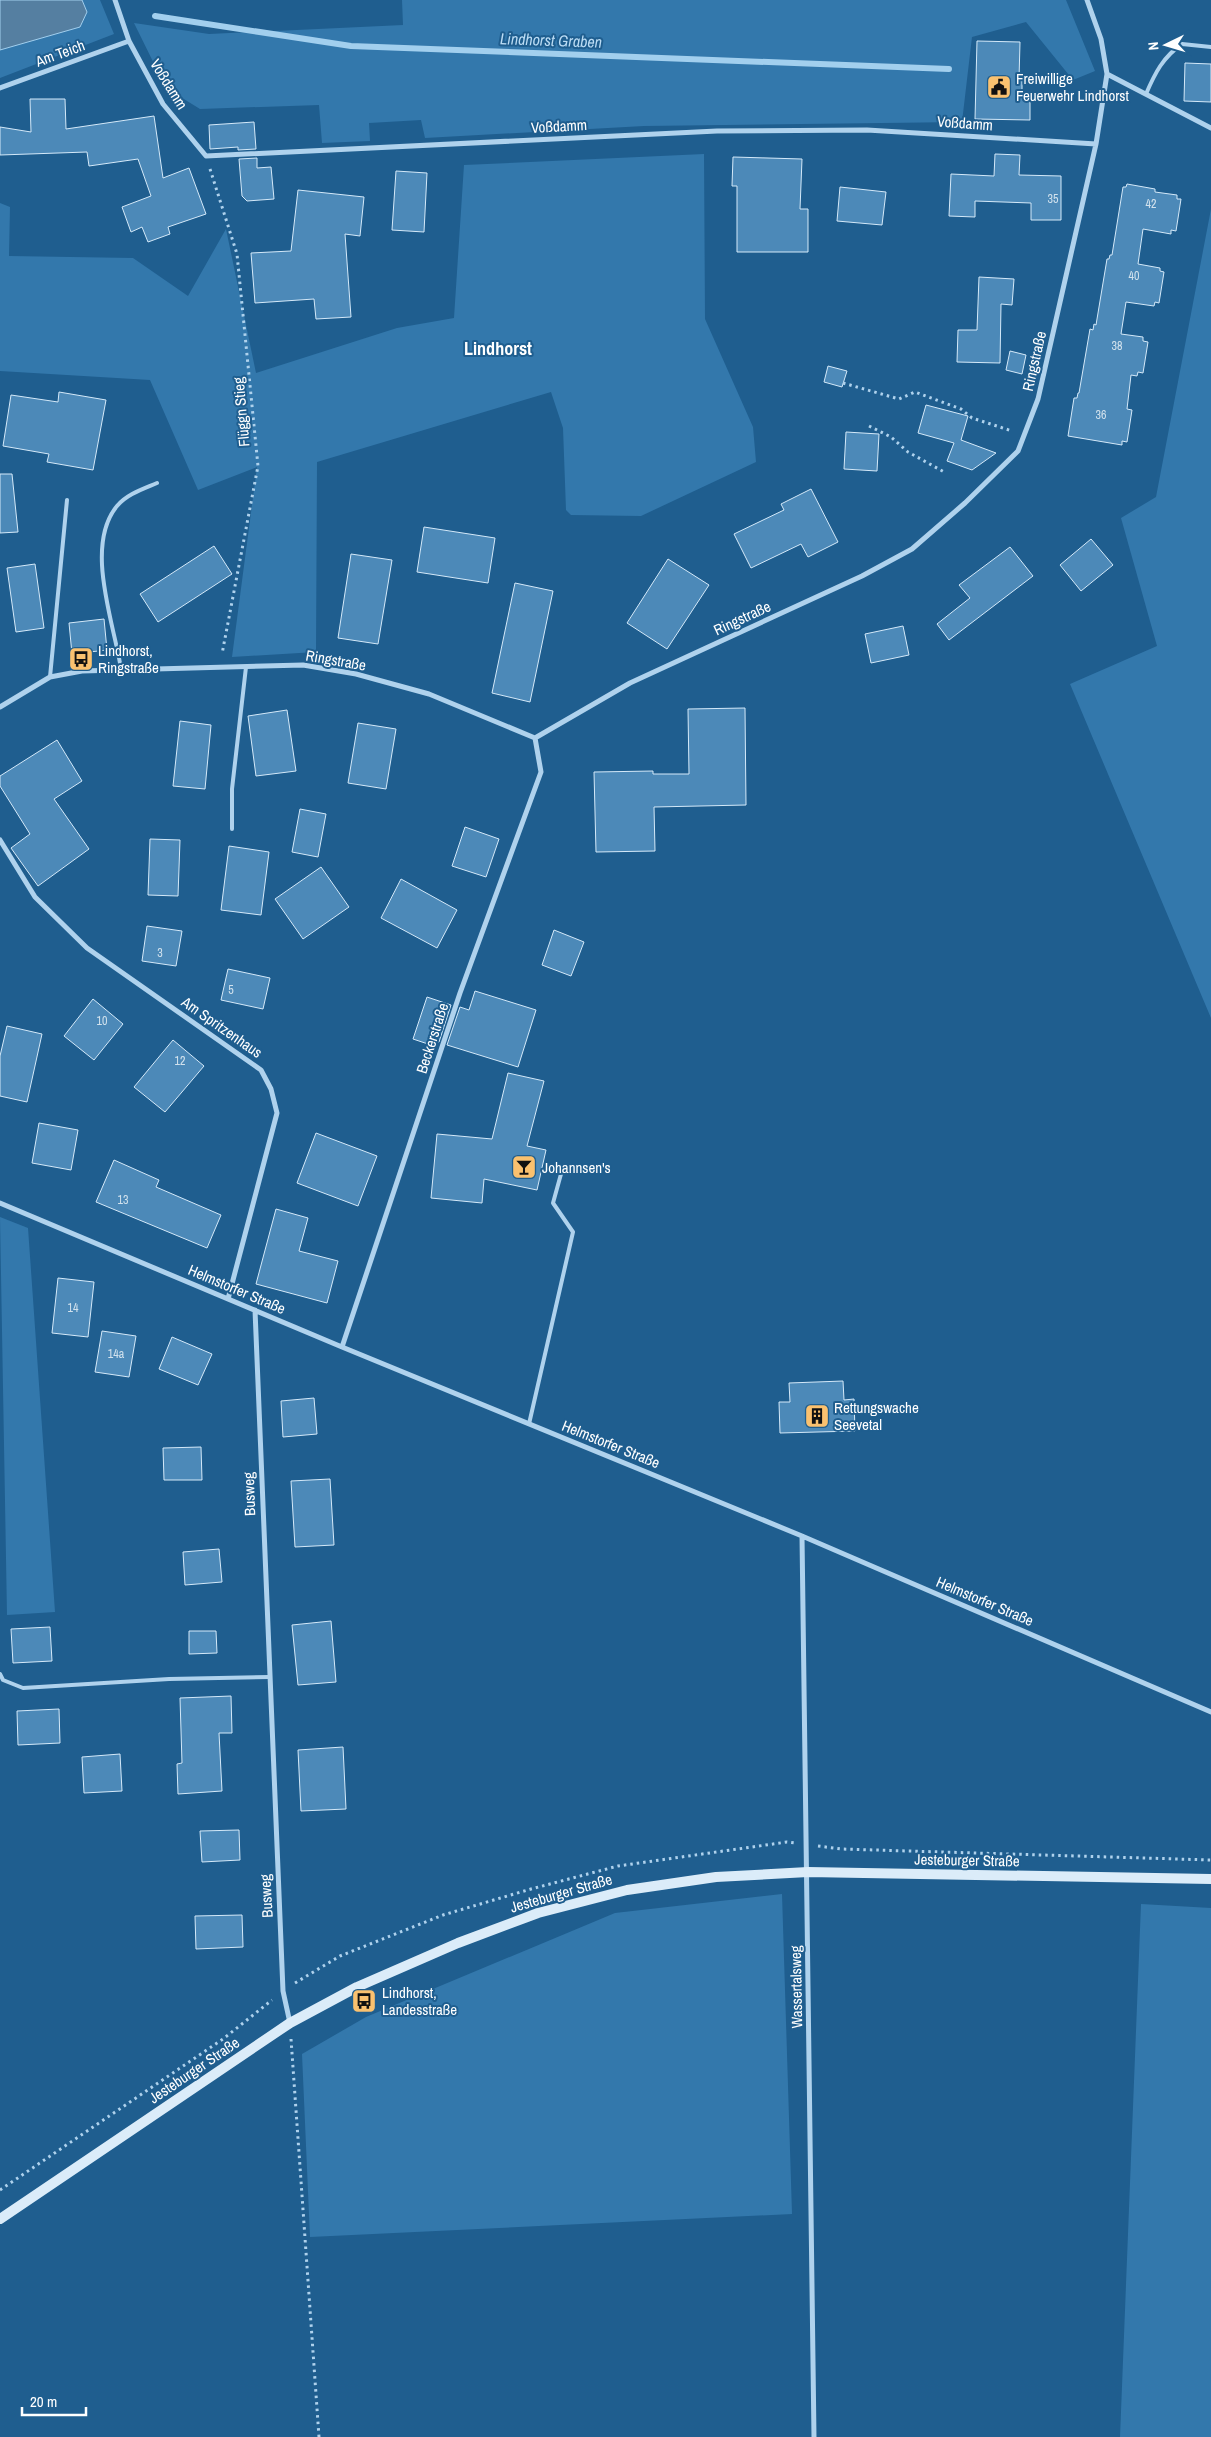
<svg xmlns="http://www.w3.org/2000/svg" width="1211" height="2437" viewBox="0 0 1211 2437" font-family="'Archivo Narrow',sans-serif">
	<rect width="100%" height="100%" fill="#1f5e8f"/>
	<path fill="#3378ac" d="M82,0H100L114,34L0,78V50L87,12Z
		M402,0H1066L1095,71L1073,80L1026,22L972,37L962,122L644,126L425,138L421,120L369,123L370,141L322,143L319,105L200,109L166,88L134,23L209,34L403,25Z
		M704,154L705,319L753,427L756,462L641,516L571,515L566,510L563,428L551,392L317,462L316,652L232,657L257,467L198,490L150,380L0,371V203L10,207L9,256L133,258L188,296L226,229L256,373L397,328L454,318L464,165Z
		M1211,209V1018L1070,684L1157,646L1121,518L1156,497Z
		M0,1217L28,1228L55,1612L7,1615Z
		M782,1894L792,2214L310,2237L302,2054L366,2017L615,1913Z
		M1141,1904L1211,1908V2437H1120Z"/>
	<path fill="#557fa1" stroke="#a2cfee" d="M0,0H82L87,12L80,27L0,50Z"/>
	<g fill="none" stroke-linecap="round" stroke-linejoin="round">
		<path stroke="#a2cfee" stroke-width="6" d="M155,16L351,46L949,69"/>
	</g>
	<path fill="#4c89b8" stroke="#d4e9f9" d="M977,41L1020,42L1019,79H1022V96H1030V120L975,119Z
		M1185,63L1211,64V102L1184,101Z
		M30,99H65L66,129L154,116L163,178L189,168L206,214L168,227L170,234L148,242L142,227L131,232L122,207L151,196L138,159L89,166L87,152L0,155V127L31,132Z
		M254,122L256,149L238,150V147L210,149L209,125Z
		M995,154L1020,155L1019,175L1061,176V220H1031V203L975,201V217L949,216L951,174L994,176Z
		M733,157L802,159L800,209H808V252H737V186H732Z
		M257,158V168L271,167L274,199L247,201L242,196L239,159Z
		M396,171L427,173L424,232L392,230Z
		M1127,184L1155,189V192L1177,195V199H1181L1176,231L1171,230V234L1143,229L1138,264L1160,268V271L1164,272L1159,303L1155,302L1154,306L1126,302L1121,334L1143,337V341L1148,342L1143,373L1138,372L1137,376L1131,375L1127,409L1132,410L1127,442L1122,441V445L1068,436L1074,398H1077L1078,393H1079L1090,329L1093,330L1094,324L1096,325L1107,259H1109L1110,255H1112L1123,187H1126Z
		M840,187L886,192L882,225L837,221Z
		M298,190L364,197L360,236L345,234L351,317L316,319L314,299L255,303L251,253L291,251Z
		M979,277L1014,279L1012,305L1001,304L1000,363L957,362L958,330H977Z
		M1010,351L1026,355L1022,374L1006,370Z
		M828,366L847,371L842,387L824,382Z
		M59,392L106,400L93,470L47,462L49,454L3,446L11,395L58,402Z
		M926,405L968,416L961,440L996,453L972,470L947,461L954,443L918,433Z
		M846,432L879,434L877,471L844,469Z
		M0,474H12L18,532L0,533Z
		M811,489L838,542L808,557L801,544L751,568L734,534L784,510L781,504Z
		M424,527L495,538L488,583L417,572Z
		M1091,539L1113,565L1081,591L1060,565Z
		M214,546L232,574L158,622L140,594Z
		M1010,547L1033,576L949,640L937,624L970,598L959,585Z
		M351,554L392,560L378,644L338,638Z
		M668,559L709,585L667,649L627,623Z
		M35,564L44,628L16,632L7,568Z
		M515,583L553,591L530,702L492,693Z
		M104,619L107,650L72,654L69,623Z
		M903,626L909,655L871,663L865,634Z
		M745,708L746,805L654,807L655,851L596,852L594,772L653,771V774H689L688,709Z
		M287,710L296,771L256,776L248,716Z
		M180,721L211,725L205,789L173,786Z
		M358,723L396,729L386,789L348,783Z
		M57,740L82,781L54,799L89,849L38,886L11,848L30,834L0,786V776Z
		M300,809L326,814L318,857L292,852Z
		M465,827L499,839L486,877L452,866Z
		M150,839L180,840L178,896L148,895Z
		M229,846L269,852L261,915L221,910Z
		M321,867L349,907L303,939L275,899Z
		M401,879L457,910L437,948L381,918Z
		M147,926L182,931L176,966L142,961Z
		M554,930L584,942L571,976L542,965Z
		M228,969L270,978L263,1009L221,1000Z
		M475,991L536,1010L518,1067L447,1045L460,1007L469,1010Z
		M427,997L451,1005L439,1042L433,1040L431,1045L413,1039Z
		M93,999L123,1024L94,1060L64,1036Z
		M7,1026L42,1034L27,1102L0,1096V1056Z
		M173,1040L204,1066L165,1112L134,1087Z
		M508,1073L544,1081L527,1146L546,1150L537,1190L484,1179L482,1203L431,1198L437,1134L492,1139Z
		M39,1123L78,1130L71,1170L32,1163Z
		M316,1133L377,1156L358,1206L297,1183Z
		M114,1160L159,1180L156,1187L221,1215L207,1248L96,1202Z
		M276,1209L308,1218L299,1251L338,1261L327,1303L256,1284Z
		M58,1278L94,1282L88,1337L52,1333Z
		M102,1331L136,1336L129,1377L95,1372Z
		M172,1337L212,1354L198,1385L159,1369Z
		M843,1381L844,1400L854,1399L855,1431L780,1433L779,1402H790L789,1383Z
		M314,1398L317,1434L283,1437L281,1401Z
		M201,1447L202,1480H164L163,1448Z
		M330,1479L334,1545L295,1547L291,1481Z
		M219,1549L222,1582L185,1585L183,1552Z
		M331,1621L336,1682L298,1685L292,1625Z
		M50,1627L52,1661L13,1663L11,1629Z
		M189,1631H216L217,1653L189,1654Z
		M231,1696L232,1733H219L222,1791L178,1794L177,1764L182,1763L180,1698Z
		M59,1709L60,1743L18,1745L17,1711Z
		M343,1747L346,1809L301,1811L298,1750Z
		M120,1754L122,1791L84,1793L82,1757Z
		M239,1830L240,1860L202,1862L200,1831Z
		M242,1915L243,1947L196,1949L195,1916Z"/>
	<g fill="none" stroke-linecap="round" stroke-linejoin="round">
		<path stroke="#afd2ed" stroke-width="3" stroke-dasharray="2.5 4" stroke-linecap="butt" d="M210,169L237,254L258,466L222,654
			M843,383L899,399L915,392L961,409L972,418L1012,431
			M869,426L891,437L908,452L946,473
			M818,1846L841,1849L1211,1860
			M295,1983L340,1956L443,1915L531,1889L618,1866L787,1842L795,1843
			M291,2039L319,2437
			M0,2190L223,2039L272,2000"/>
		<path stroke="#afd2ed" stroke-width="4" d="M1146,94C1155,73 1163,57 1182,44L1211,47
			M121,669C114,623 84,546 117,506C127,494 143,489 157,483
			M50,677L67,500
			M232,829V789L246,667
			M529,1424L573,1232L553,1203L561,1174
			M0,1674L3,1680L23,1688L169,1679L269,1677"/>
		<path stroke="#afd2ed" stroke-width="5" d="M115,0L129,41L163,104L206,156L717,131L867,130L1096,144
			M1107,74L1211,128
			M0,88L129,41
			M0,707L50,677L82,671L303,665L356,674L429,694L535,738
			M535,738L630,683L862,576L912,549L965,503L1018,451L1038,399L1096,144L1107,74L1101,39L1087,0
			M0,840L35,897L87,948L261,1070L271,1089L277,1113L228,1299
			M0,1203L342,1347L802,1536L1211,1712
			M255,1310L283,1991L290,2023
			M342,1347L460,993L541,772L535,738
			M802,1536L814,2437"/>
		<path stroke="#dbecf9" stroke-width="10" d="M0,2219L290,2023L357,1987L458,1943L538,1913L627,1890L716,1877L808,1872L1211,1879"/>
	</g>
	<defs>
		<symbol id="civic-square" viewBox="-11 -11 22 22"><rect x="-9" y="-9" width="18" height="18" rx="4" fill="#fac16f" stroke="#1f5e8f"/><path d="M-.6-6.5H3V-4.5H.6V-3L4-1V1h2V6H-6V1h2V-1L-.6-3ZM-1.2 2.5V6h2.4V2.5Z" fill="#111"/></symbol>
		<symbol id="bus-square" viewBox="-11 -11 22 22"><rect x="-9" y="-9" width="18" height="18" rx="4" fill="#fac16f" stroke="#1f5e8f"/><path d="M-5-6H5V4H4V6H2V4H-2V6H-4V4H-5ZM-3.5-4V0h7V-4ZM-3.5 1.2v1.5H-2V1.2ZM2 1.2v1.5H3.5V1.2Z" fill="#111"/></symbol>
		<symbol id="bar-square" viewBox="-11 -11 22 22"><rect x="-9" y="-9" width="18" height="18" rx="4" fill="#fac16f" stroke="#1f5e8f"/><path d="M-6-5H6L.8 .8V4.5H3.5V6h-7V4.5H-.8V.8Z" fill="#111"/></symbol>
		<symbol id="building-square" viewBox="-11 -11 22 22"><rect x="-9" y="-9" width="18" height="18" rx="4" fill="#fac16f" stroke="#1f5e8f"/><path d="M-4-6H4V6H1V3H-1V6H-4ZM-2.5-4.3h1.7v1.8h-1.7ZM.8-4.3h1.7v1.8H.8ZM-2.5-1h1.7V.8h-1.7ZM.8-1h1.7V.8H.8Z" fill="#111"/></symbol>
	</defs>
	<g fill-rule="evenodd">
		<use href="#civic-square" x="985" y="73" width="28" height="28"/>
		<use href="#bus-square" x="67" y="645" width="28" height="28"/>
		<use href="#bar-square" x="510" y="1153" width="28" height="28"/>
		<use href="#building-square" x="803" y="1402" width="28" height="28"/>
		<use href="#bus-square" x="350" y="1987" width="28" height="28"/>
	</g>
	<g text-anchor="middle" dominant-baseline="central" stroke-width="4" stroke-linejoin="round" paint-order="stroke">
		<g font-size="12" fill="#d2e2ed">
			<text x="1053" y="199">35</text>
			<text x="1151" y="204">42</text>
			<text x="1134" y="276">40</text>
			<text x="1117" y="346">38</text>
			<text x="1101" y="415">36</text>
			<text x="160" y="953">3</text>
			<text x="231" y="990">5</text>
			<text x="102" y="1021">10</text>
			<text x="180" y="1061">12</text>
			<text x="123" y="1200">13</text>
			<text x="73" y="1308">14</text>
			<text x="116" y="1354">14a</text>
		</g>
		<g font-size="15" fill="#fff" stroke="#1f5e8f">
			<text transform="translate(60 53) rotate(-20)">Am Teich</text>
			<text transform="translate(169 84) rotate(58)">Voßdamm</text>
			<text transform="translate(965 123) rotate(4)">Voßdamm</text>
			<text transform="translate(559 126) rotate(-3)">Voßdamm</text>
			<text transform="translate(1034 361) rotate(-77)">Ringstraße</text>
			<text transform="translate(241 412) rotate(-95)">Flüggn Stieg</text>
			<text transform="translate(742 618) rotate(-25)">Ringstraße</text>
			<text transform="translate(336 660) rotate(10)">Ringstraße</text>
			<text transform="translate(222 1027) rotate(35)">Am Spritzenhaus</text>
			<text transform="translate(432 1038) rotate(-72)">Beckerstraße</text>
			<text transform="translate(237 1289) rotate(23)">Helmstorfer Straße</text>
			<text transform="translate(611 1444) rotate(22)">Helmstorfer Straße</text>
			<text transform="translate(249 1494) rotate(-92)">Busweg</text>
			<text transform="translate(985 1601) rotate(23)">Helmstorfer Straße</text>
			<text transform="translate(967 1860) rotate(1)">Jesteburger Straße</text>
			<text transform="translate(561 1893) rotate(-16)">Jesteburger Straße</text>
			<text transform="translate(266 1896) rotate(-93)">Busweg</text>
			<text transform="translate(796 1987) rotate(-91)">Wassertalsweg</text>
			<text transform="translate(194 2070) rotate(-34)">Jesteburger Straße</text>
		</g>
		<g font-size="15" fill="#fff" stroke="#1f5e8f" text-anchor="start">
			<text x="1016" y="78">Freiwillige<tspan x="1016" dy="17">Feuerwehr Lindhorst</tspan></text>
			<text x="98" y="650">Lindhorst,<tspan x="98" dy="17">Ringstraße</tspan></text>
			<text x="542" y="1167">Johannsen's</text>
			<text x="834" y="1407">Rettungswache<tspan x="834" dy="17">Seevetal</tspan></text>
			<text x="382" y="1992">Lindhorst,<tspan x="382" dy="17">Landesstraße</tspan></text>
		</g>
		<g font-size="16" font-style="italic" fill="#bbdcf4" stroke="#1f5e8f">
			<text transform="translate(551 40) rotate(2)">Lindhorst Graben</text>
		</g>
		<g font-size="18" font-weight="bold" fill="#fff" stroke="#1f5e8f">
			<text x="498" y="348">Lindhorst</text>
		</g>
	</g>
	<g transform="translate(1166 45) rotate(265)" stroke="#1f5e8f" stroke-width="4" paint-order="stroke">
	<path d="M0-4L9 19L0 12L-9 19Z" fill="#ffffff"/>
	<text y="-8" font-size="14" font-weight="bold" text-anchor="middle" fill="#ffffff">N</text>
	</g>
	<path d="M22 2407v8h64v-8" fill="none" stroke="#ffffff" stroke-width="2.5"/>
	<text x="30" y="2407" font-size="15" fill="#ffffff" stroke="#1f5e8f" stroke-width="4" paint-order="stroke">20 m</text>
</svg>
